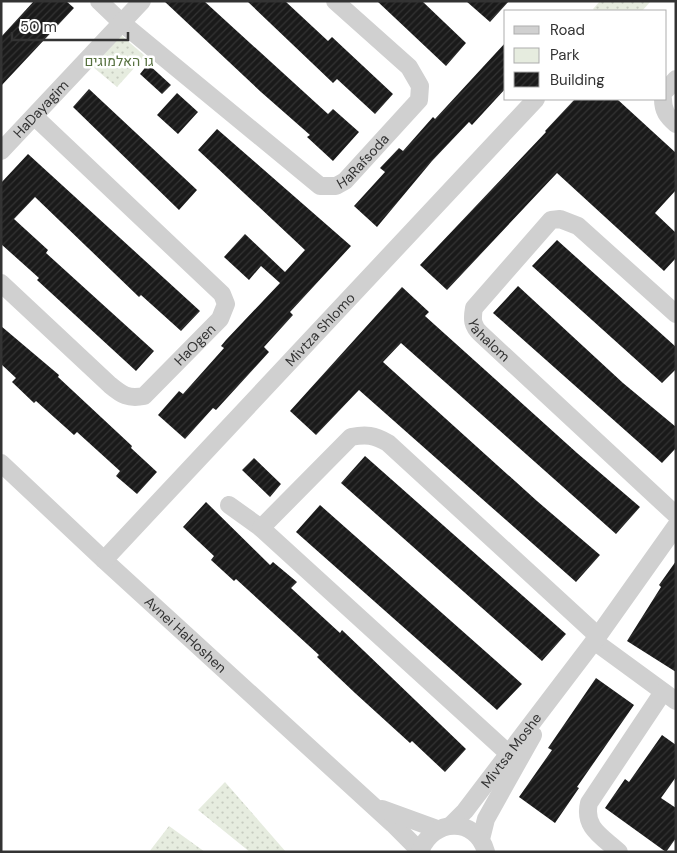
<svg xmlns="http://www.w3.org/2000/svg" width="677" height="853" viewBox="0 0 677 853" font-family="'DM Sans',Heebo,sans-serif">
	<defs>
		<pattern id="green-dots" width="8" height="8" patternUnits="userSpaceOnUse" patternTransform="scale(1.25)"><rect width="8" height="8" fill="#e6ecdf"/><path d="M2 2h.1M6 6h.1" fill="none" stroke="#c6cbc0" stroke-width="1.8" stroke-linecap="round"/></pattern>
		<pattern id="building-hatch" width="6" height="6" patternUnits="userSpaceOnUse" patternTransform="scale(1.25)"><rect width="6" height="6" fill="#1a1a1a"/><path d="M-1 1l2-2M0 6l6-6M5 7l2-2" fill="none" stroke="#333"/></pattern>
	</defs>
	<rect width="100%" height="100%" fill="#fff"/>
	<path fill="url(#green-dots)" d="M600,1H651L642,11H595L593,9Z
		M121,35L145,56L117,87L93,67Z
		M225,782L286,852H250L198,810Z
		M169,826L205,852H149Z"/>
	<path fill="url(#building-hatch)" d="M34,1H66L74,8L1,86V37Z
		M164,1H204L328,114L333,109L359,132L333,161L307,137L310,135L261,92Z
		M247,1H285L328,41L332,37L393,94L375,114L337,79L333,83Z
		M377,1H422L466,43L446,66Z
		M466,1H509L490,22Z
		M506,42V88L472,125L469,122L432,161L377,227L354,206L385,172L380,168L399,148L403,151L433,117L435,119Z
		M148,64L171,85L162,94L140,74Z
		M89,89L197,190L179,210L73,107Z
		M177,93L198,112L178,134L157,115Z
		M575,99H617L676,153V190L655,213L676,233V258L664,271L557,173L447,290L420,265L546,132L545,131Z
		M217,129L351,246L290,312L293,315L264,347L269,352L216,410L213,408L185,439L158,415L179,391L183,394L224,348L221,346L226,340L280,283L261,266L249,280L224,257L245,234L285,272L305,250L198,150Z
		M28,154L200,311L181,331L141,295L139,297L35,197L14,219L48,250L46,253L154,351L136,371L37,280L39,278L1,244V183Z
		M557,240L676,347V369L662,383L532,266Z
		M518,286L623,383L676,427V448L662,463L493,313Z
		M402,287L429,312L425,316L577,453L640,507L616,534L401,343L383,362L537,501L600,555L576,582L359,390L316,435L290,411Z
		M1,326L59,375L58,377L132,446L131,448L157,472L137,494L116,476L120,471L77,432L74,435L36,401L34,403L12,382L16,378L1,364Z
		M365,456L566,634L542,661L341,483Z
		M254,458L281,484L270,497L242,470Z
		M206,502L270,565L273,562L297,582L291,588L340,633L342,630L364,651L466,749L445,772L412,741L410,743L355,693L317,657L319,655L236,579L234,581L211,560L214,556L183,527Z
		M320,505L522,684L497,710L296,532Z
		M676,561V672L627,641L661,587L659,585Z
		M596,678L634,705L577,787L579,788L555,823L519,797L552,750L548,748Z
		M662,735L676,745V777L661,798L676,808V838L666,852L605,808L625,779L629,782Z"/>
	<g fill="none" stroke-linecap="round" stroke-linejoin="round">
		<g stroke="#d0d0d0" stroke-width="18">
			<path id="s1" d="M99,1L122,23L320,186H336L345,181L419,100L420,86L409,67L335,1"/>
			<path d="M666,90L676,79"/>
			<path d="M663,99C663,111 667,116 676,124"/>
			<path id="s2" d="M1,151L142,1"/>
			<path id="s3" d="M1,283L110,385C122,395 128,399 144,396L220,319L226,304L222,294L35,117"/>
			<path id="s4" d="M676,314L578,226L560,219L551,220L474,308C472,319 472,326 481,334L676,515"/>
			<path id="s5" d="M1,463L104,560L393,824L420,851"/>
			<path d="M229,505L261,528L508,753"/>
			<path d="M261,528L351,437C366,434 374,435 388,443L598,636"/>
			<path id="s6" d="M104,560L536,99"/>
			<path d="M594,641L676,701"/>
			<path d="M382,809L437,829"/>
			<path id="s7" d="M451,825L465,811L598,636L676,526"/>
			<path d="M481,839L486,819L533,735"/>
			<path d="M420,852C432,818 476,816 486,852"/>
			<path d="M619,852C603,837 583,828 589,803L663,692"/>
		</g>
	</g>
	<g text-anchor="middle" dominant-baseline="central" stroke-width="5" stroke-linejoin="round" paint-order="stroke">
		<g font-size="14" fill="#56703f" stroke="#fff">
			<text x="119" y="61">גו האלמוגים</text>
		</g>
		<g font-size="14" fill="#333" stroke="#fff">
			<text stroke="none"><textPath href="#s2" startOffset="58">HaDayagim</textPath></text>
			<text stroke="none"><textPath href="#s1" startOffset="341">HaRafsoda</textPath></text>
			<text stroke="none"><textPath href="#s6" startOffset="316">Mivtza Shlomo</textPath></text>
			<text stroke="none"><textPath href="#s4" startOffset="315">Yahalom</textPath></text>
			<text stroke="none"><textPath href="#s3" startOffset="259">HaOgen</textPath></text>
			<text stroke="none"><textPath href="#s5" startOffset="252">Avnei HaHoshen</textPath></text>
			<text stroke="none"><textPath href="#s7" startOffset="96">Mivtsa Moshe</textPath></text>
		</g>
	</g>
	<rect width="677" height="853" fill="none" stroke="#333333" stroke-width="5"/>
	<rect x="504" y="10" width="162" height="90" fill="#ffffff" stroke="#adadad"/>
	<rect x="514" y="26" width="25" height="8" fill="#d0d0d0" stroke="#adadad"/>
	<text x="550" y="35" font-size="15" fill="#333333">Road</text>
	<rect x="514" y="48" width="25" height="15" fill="#e6ecdf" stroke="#adadad"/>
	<text x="550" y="60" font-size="15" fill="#333333">Park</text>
	<rect x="514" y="72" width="25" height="15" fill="url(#building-hatch)" stroke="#adadad"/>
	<text x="550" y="85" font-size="15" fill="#333333">Building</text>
	<path d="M12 32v8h116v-8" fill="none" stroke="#333333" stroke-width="2.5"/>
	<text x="20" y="32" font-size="15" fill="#333333" stroke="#ffffff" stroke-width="4" paint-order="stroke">50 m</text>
</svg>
